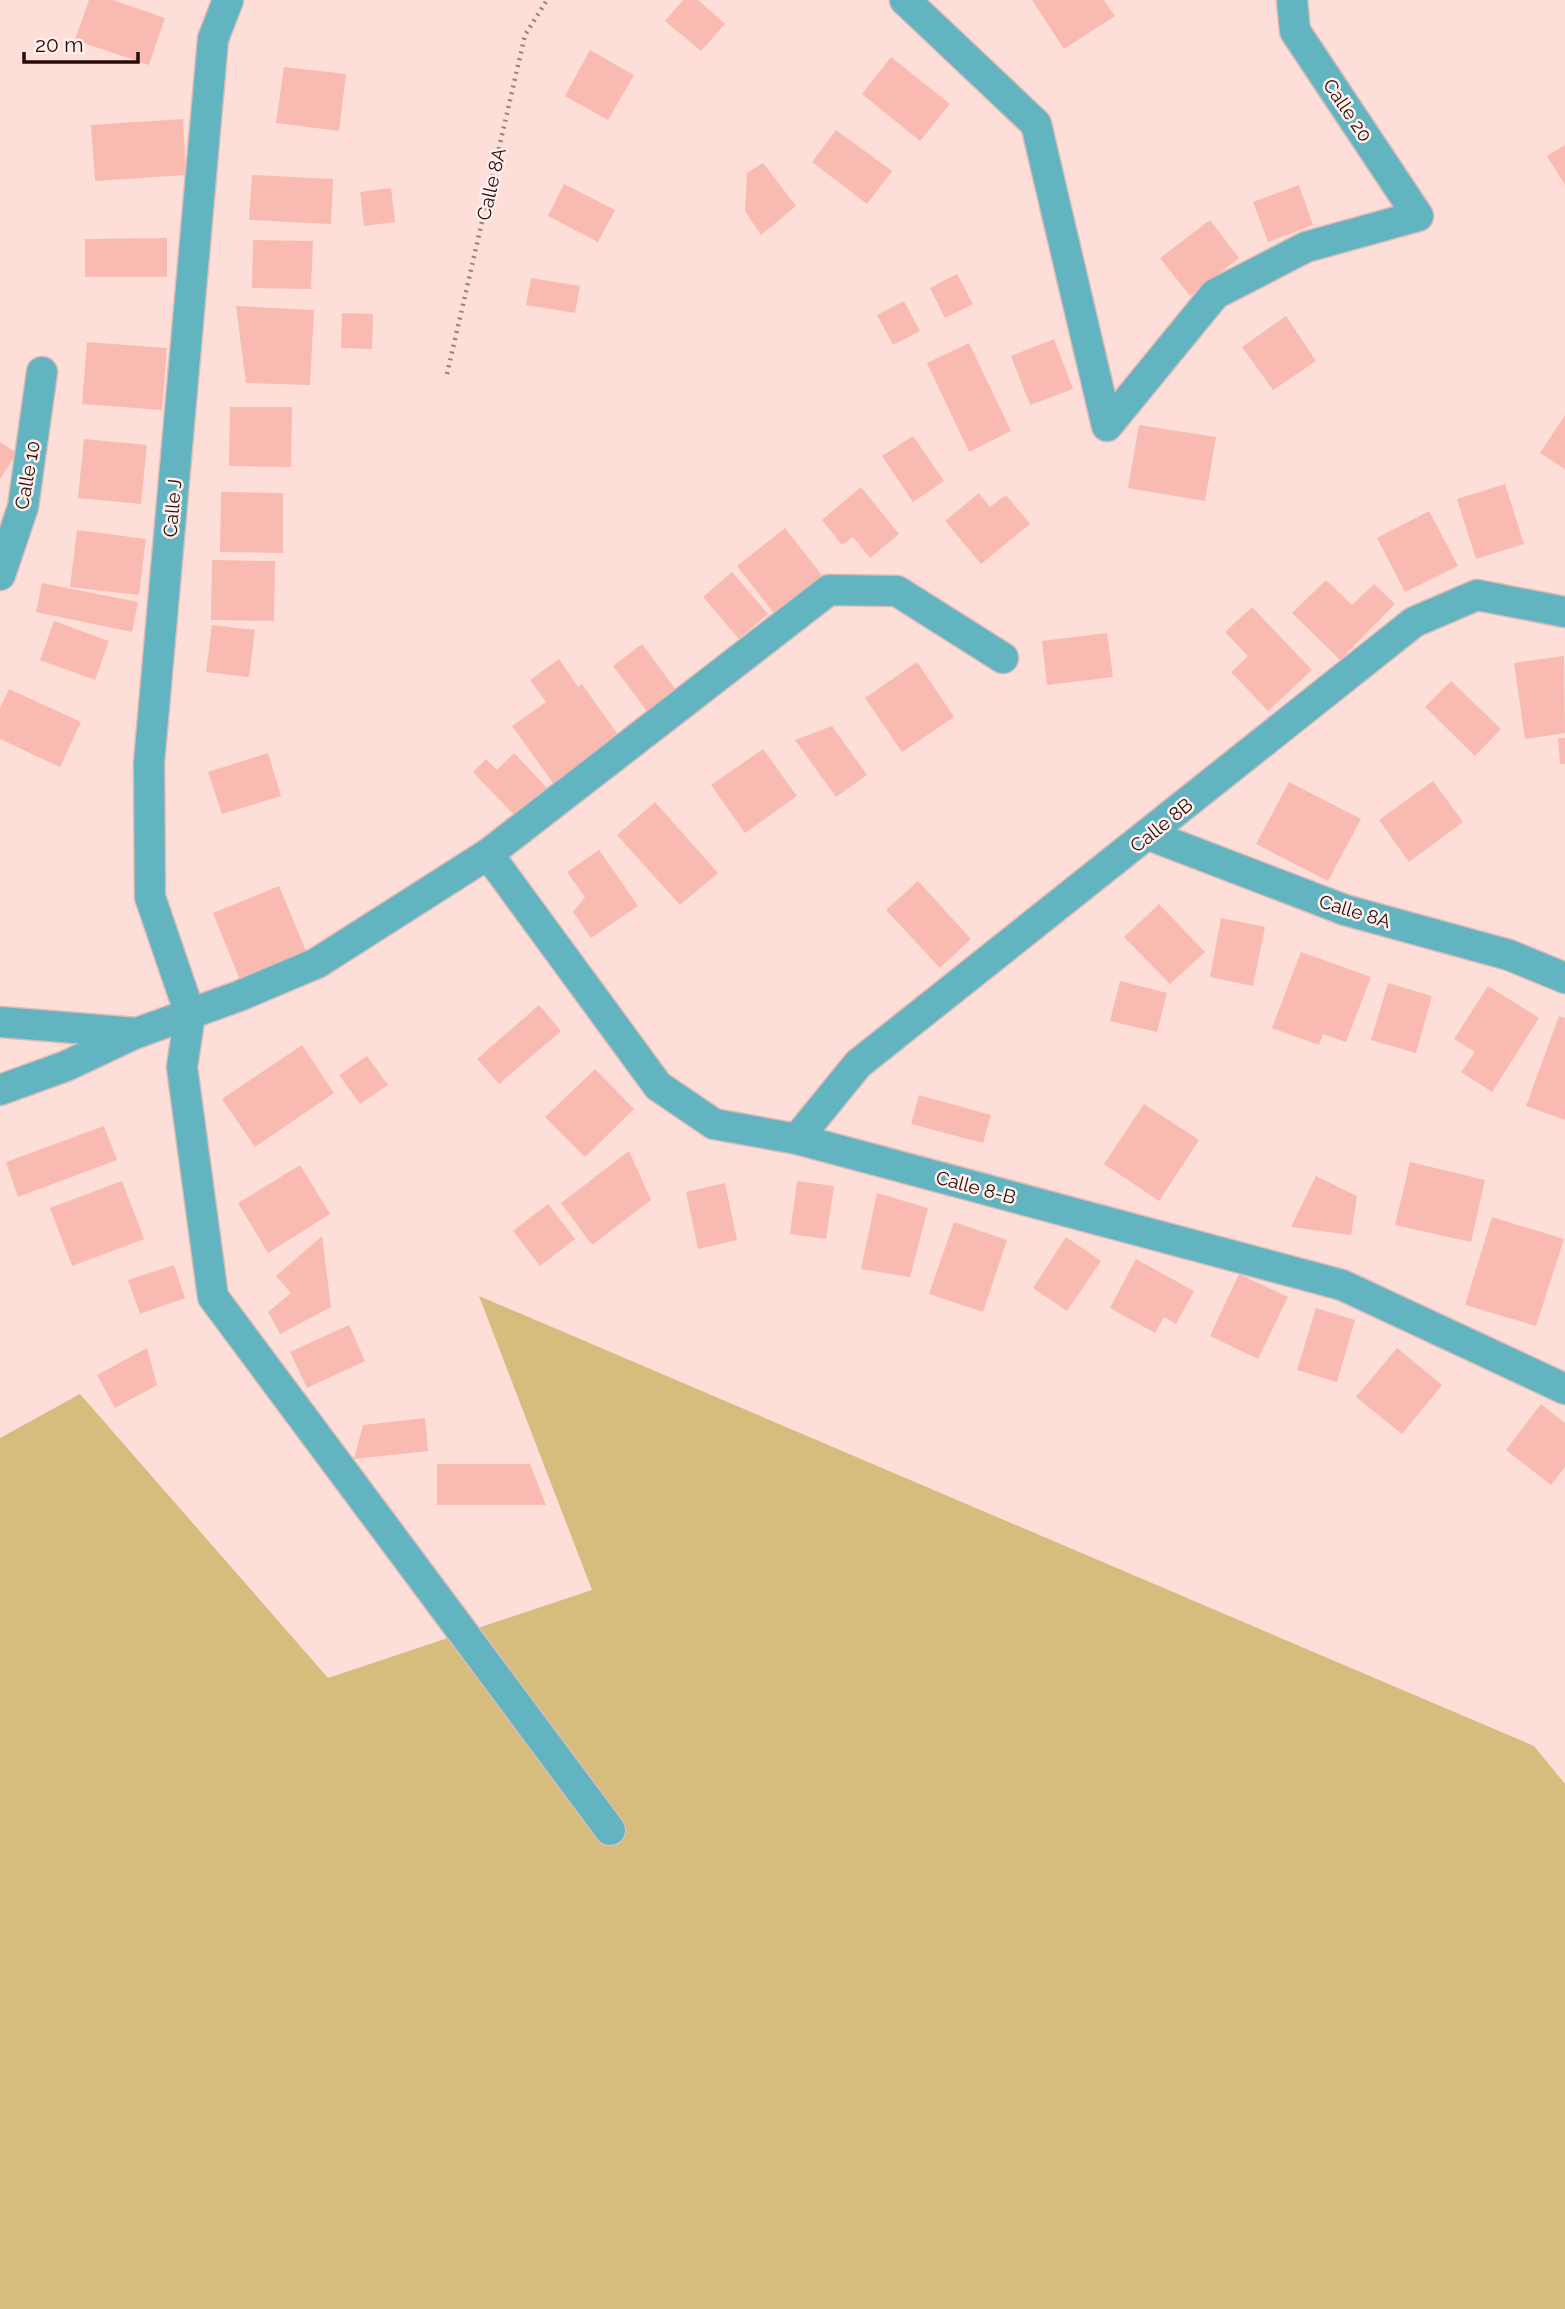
<svg xmlns="http://www.w3.org/2000/svg" width="1565" height="2309" viewBox="0 0 1565 2309" font-family="Raleway,sans-serif">
	<rect width="100%" height="100%" fill="#fdded9"/>
	<path fill="#d6bd7e" d="M479,1296L1534,1746L1565,1784V2309H0V1438L80,1394L328,1678L592,1590Z"/>
	<path fill="#f9bbb1" d="M89,0H113L165,18L149,65L75,40Z
		M683,0H698L725,24L701,51L665,21Z
		M1032,0H1104L1115,16L1064,49Z
		M590,50L634,75L608,120L565,96Z
		M891,57L950,104L920,141L862,94Z
		M284,67L346,74L339,131L276,123Z
		M183,119L186,175L95,181L91,125Z
		M836,130L892,171L867,204L812,162Z
		M1565,145V185L1547,156Z
		M763,163L796,206L761,235L745,211L747,173Z
		M252,175L333,179L331,224L249,220Z
		M564,184L615,210L598,242L548,216Z
		M1299,185L1313,225L1268,242L1253,202Z
		M391,188L395,222L364,226L360,192Z
		M1210,220L1239,258L1190,296L1160,258Z
		M167,238V277H85V239Z
		M253,240L313,241L311,289L252,288Z
		M957,274L973,304L945,318L930,288Z
		M531,278L580,286L575,313L526,305Z
		M904,301L920,331L893,345L877,315Z
		M236,306L314,310L310,385L246,383Z
		M342,313L373,314L372,349L341,348Z
		M1286,316L1316,361L1273,390L1242,347Z
		M1054,339L1073,389L1030,405L1011,356Z
		M87,342L167,348L162,410L82,404Z
		M969,343L1011,431L969,452L927,363Z
		M230,407H292L291,467L229,466Z
		M1565,415V469L1540,453Z
		M1139,425L1216,437L1205,501L1128,488Z
		M913,436L944,481L913,502L882,456Z
		M84,439L147,445L141,504L78,498Z
		M0,442L17,453L0,479Z
		M1505,484L1524,544L1476,559L1457,499Z
		M861,487L899,534L870,558L853,537L842,545L822,520Z
		M221,492L283,493V553L220,552Z
		M979,493L990,507L1006,495L1030,524L981,564L945,521Z
		M1429,511L1458,566L1405,592L1377,538Z
		M785,528L828,583L780,621L737,566Z
		M77,530L146,539L139,595L70,587Z
		M212,560L275,561L274,621L211,620Z
		M732,572L768,614L739,639L703,597Z
		M1326,580L1352,605L1374,584L1395,604L1340,660L1292,613Z
		M42,583L138,602L132,632L36,612Z
		M1252,607L1312,670L1268,711L1231,672L1248,656L1225,632Z
		M54,621L109,641L95,680L40,660Z
		M212,625L255,630L249,677L206,672Z
		M1107,633L1113,677L1047,685L1042,641Z
		M642,644L679,694L650,715L613,666Z
		M1564,656L1565,733L1525,739L1514,663Z
		M559,659L578,687L582,684L619,736L553,783L512,726L546,702L530,680Z
		M917,662L954,717L902,752L865,698Z
		M1451,681L1501,729L1475,756L1425,707Z
		M9,689L81,722L60,767L0,739V708Z
		M832,726L867,775L836,797L795,740Z
		M1558,738H1565V764H1560Z
		M763,749L797,796L745,833L711,785Z
		M268,753L281,796L222,814L208,772Z
		M514,753L549,790L518,819L473,772L486,759L497,770Z
		M1433,781L1463,822L1409,862L1379,820Z
		M1289,782L1361,819L1328,881L1256,844Z
		M655,802L718,873L680,905L617,835Z
		M599,850L638,906L591,938L573,912L585,897L567,872Z
		M918,881L971,939L940,968L886,910Z
		M279,886L307,953L240,980L213,913Z
		M1159,904L1205,952L1170,984L1124,937Z
		M1221,918L1265,927L1253,986L1210,977Z
		M1301,952L1371,977L1346,1042L1323,1034L1319,1045L1272,1028Z
		M1120,981L1167,993L1157,1032L1110,1021Z
		M1388,983L1432,996L1416,1053L1371,1040Z
		M1488,986L1539,1018L1492,1092L1461,1072L1475,1052L1454,1039Z
		M539,1005L561,1031L499,1084L477,1059Z
		M1559,1016L1565,1018V1120L1526,1106Z
		M302,1045L334,1093L255,1147L222,1099Z
		M367,1056L388,1085L360,1104L339,1075Z
		M595,1069L634,1109L585,1157L545,1117Z
		M919,1095L991,1115L983,1143L911,1124Z
		M1144,1104L1199,1140L1159,1201L1104,1164Z
		M104,1126L117,1160L18,1197L6,1162Z
		M629,1151L651,1200L592,1245L561,1203Z
		M1410,1162L1485,1180L1471,1242L1395,1225Z
		M300,1165L330,1214L268,1253L238,1203Z
		M1316,1176L1357,1196L1351,1235L1291,1227Z
		M122,1181L144,1239L72,1266L50,1208Z
		M797,1181L834,1186L826,1239L790,1234Z
		M725,1183L737,1240L698,1249L686,1192Z
		M877,1193L928,1208L910,1277L861,1269Z
		M548,1204L575,1239L540,1266L513,1231Z
		M1492,1217L1564,1239L1536,1326L1465,1305Z
		M954,1222L1007,1240L983,1312L929,1294Z
		M322,1236L331,1307L280,1334L268,1312L291,1293L276,1276Z
		M1066,1237L1101,1261L1067,1311L1033,1288Z
		M1136,1259L1194,1291L1176,1324L1164,1317L1155,1333L1110,1308Z
		M174,1265L185,1298L140,1314L128,1280Z
		M1239,1274L1288,1297L1258,1359L1210,1336Z
		M1316,1308L1355,1320L1337,1382L1297,1370Z
		M349,1325L365,1361L307,1388L290,1352Z
		M147,1348L157,1385L115,1408L97,1375Z
		M1397,1348L1442,1385L1402,1434L1356,1397Z
		M1541,1404L1565,1423V1467L1551,1485L1506,1450Z
		M425,1418L428,1451L354,1459L363,1425Z
		M437,1464H530L546,1505H437Z"/>
	<g fill="none" stroke-linecap="round" stroke-linejoin="round">
		<defs>
			<path id="street" d="M228,0L213,39L149,763L150,897L190,1014L182,1067L213,1297L610,1830
				M905,0L1036,124L1107,426
				M1107,426L1215,294L1306,247L1418,216L1295,31L1292,0
				M0,575L23,507L42,372
				M1149,835L1345,910L1509,955L1565,978
				M488,854L658,1086L714,1124L797,1139L1342,1285L1565,1389
				M0,1022L137,1033L239,996L317,963L488,854L829,590L897,591L1003,658
				M0,1090L66,1066L136,1033
				M797,1139L858,1064L1414,622L1477,595L1565,612"/>
		</defs>
		<use href="#street" stroke="#dbbcb8" stroke-width="33"/>
		<path stroke="#9d817d" stroke-width="4.5" stroke-dasharray="2 5" stroke-linecap="butt" d="M447,374L525,35L547,0"/>
		<use href="#street" stroke="#62b4c1" stroke-width="30"/>
	</g>
	<g text-anchor="middle" dominant-baseline="central" stroke-width="5" stroke-linejoin="round" paint-order="stroke">
		<g font-size="19" fill="#260c09" stroke="#ffefec">
			<text transform="translate(1348 110) rotate(56)">Calle 20</text>
			<text transform="translate(491 184) rotate(-77)">Calle 8A</text>
			<text transform="translate(27 475) rotate(-80)">Calle 10</text>
			<text transform="translate(172 508) rotate(-85)">Calle J</text>
			<text transform="translate(1161 825) rotate(-39)">Calle 8B</text>
			<text transform="translate(1355 911) rotate(17)">Calle 8A</text>
			<text transform="translate(976 1187) rotate(15)">Calle 8-B</text>
		</g>
	</g>
	<path d="M24 52v10h114v-10" fill="none" stroke="#260c09" stroke-width="3.5"/>
	<text x="35" y="52" font-size="21" fill="#260c09" stroke="#ffefec" stroke-width="5" paint-order="stroke">20 m</text>
</svg>
